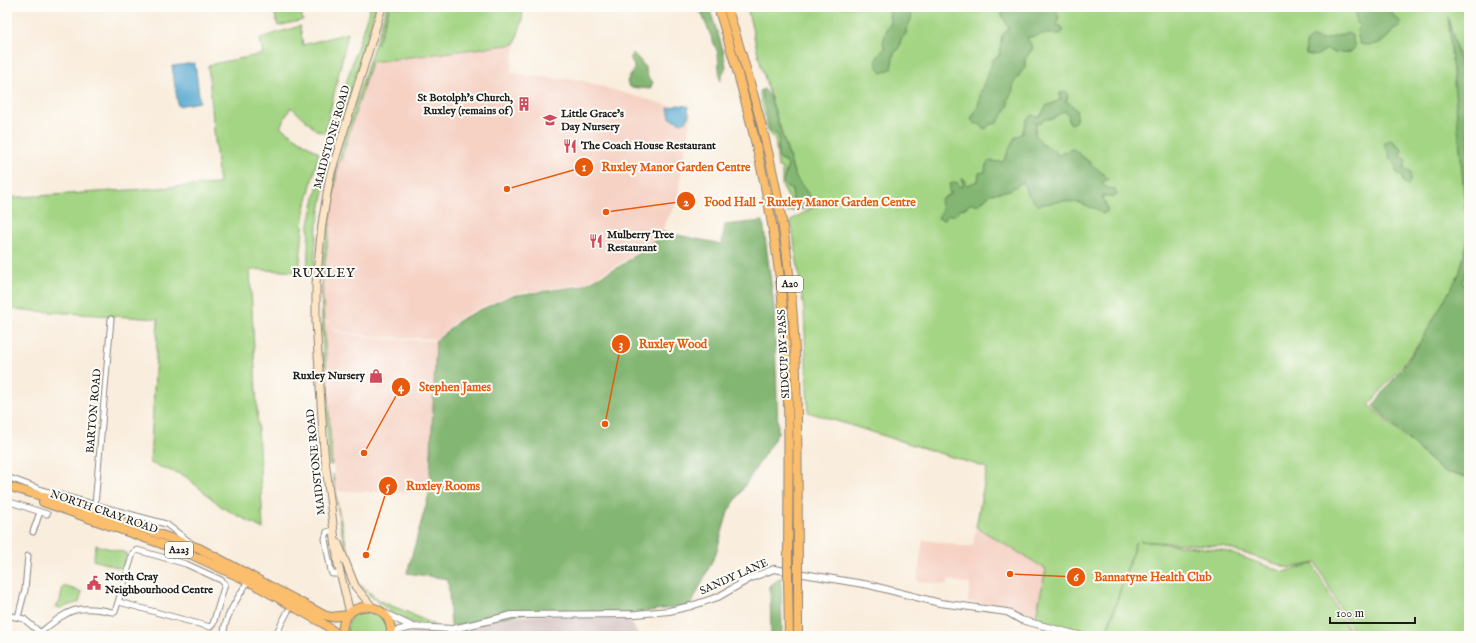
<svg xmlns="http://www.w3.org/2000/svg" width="1476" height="643" viewBox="0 0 1476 643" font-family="'IM FELL English',serif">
	<rect width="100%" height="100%" fill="#fdfcf7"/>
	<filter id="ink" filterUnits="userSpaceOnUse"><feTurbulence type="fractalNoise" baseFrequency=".025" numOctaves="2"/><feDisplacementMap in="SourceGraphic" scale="8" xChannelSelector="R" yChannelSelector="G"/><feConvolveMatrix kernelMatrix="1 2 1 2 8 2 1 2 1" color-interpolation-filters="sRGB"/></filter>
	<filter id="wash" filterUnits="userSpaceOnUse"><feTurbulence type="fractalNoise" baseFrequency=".012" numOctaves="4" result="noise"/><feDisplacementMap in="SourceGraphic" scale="16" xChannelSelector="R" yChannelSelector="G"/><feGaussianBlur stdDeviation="0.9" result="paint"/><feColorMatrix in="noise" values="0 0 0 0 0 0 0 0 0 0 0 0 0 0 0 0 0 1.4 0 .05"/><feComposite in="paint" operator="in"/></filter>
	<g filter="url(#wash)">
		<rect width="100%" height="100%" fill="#f9eddd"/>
		<path fill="#f6d2c5" d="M515,44L511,72L529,76L579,80L691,112L677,201L658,238L622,262L582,284L511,294L460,317L436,339L379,337L334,330L330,322L324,321L323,287L338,162L342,160L371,62Z
			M323,323H330L333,331L379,339L436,341L428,493L336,491L330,436Z
			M976,527L1046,569L1035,620L998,605L968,602L970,584L948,580L947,585L917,581L923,539L966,547L973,545Z"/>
		<path fill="#d1bfbf" d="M580,614L629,618L639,636H399L415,631L450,632L456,628L500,617Z"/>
		<path fill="#a4d584" stroke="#607850" d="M273,7H299L303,20L278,26Z
			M370,7H376L337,137L330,134Z
			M386,7H389L377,45L390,7H523L522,21L515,44L371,62L341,160L338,162L322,287L332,465L329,464C324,367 313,274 334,178C347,120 370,64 386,7Z
			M747,7H1462L1465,13L1469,15V292L1462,283L1412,353L1369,405L1442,471L1469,478V636H1355L1316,563L1289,568L1222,546L1140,541L1222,550L1284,572L1313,564L1352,636H1106L1136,541L1105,636H1089L1035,620L1046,569L976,527L987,468L808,412L804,310L791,220L816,206L795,176L761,66Z
			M300,26L303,45L348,33L325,133L316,130L291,107L280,127L319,153L305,208L299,272L250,269L263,529L222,507L185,476L150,463L158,319L7,309V198L219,184L208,65L263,54L260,38Z
			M761,90L771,131L779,136L778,150L788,165L783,182L792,190L793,200L787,212L789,199L782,185V168L778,167L775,139L768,132L760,97V91Z
			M324,158L330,161L317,226L313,281L307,276L309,224Z
			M333,474L337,504L350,561L357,582L380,601L407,612L434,625L418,624L398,618L365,591L357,582L351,566L341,530Z
			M96,545L127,553L123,569L93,560Z
			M63,586L82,592L79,602L60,608L56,607L60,601Z
			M370,610C381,615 389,623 386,636H347C348,617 351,613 370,610Z"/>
		<path fill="#83b672" stroke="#506947" d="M699,7H709L723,50L726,67L720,81L718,53Z
			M891,7L912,9L911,20L906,30V34L901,39L899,49L894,53L891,69L882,73C872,64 877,55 885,48L883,43L887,27L891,24L889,16Z
			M1002,7H1055L1059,18L1056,24L1061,26L1064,31L1060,34H1042L1027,38L1033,48L1025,59V67L1013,84V90L1008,100L1009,105L997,123L989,125L987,128L984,129L981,125L974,123L971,120C973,114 976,111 978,106C980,102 979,95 981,91C985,80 990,70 993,59L999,56L1002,35L1009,29L1002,15Z
			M1355,7H1393L1392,14L1402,23L1399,28L1393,29C1387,43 1374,47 1360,44L1357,33L1359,26L1356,22Z
			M1448,17L1469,97V266L1462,282L1469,292V478L1442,471L1373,406L1417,348L1459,274L1468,239Z
			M1346,33L1352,35L1355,48L1351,52L1334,53L1327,49L1316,56L1306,54C1305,46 1305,41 1313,37L1323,40Z
			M633,53C637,57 641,61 644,66C648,73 645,76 653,82L650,89L630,87L627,82C632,70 638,71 630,58Z
			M764,89L770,97L795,176L817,206L787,212L793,200L792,190L786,187L783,182L788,165L784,161L780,160C776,151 779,145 779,136L770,131L761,90Z
			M1067,92L1068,96L1066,101C1075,106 1080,112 1075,122L1072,124L1069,122L1068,114L1064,111L1052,119H1043L1039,124L1036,123L1035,135L1040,140L1041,144L1053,149L1059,156L1063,151L1065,152L1072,149L1075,150L1107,177L1109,179L1101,183L1108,188L1115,189L1117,195L1112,198L1102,195L1108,211L1102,214L1097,209L1082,205L1081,203L1063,201L1038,205C1030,200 1026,190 1023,182L1010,190L991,194L979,204H970L965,208L959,210L955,215H948L944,220L938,218L942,210L940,200L952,193L949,192L950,184L957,182L960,187H963L962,179H964L966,185L978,181L979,173L985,172L986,164L990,161L1003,162L1015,137L1022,134L1027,119L1032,115L1037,117L1041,115L1046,106L1060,100V93Z
			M1391,140L1401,148L1402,152L1399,154L1406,160L1404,168L1411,172L1410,181L1407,186L1403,182L1402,176L1396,172L1395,163L1389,159V151L1385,148V142Z
			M763,221L774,306L778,433L728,512L716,553L691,605L636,613H525L456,626H451L448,579L407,573L429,494L436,341L461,319L510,296L582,286L622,265L658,239L662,232L722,244L725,225Z
			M781,577L782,636H771L770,586Z"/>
		<path fill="#54a7cf" stroke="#386276" d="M195,63L200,102L178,106L172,66Z
			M678,105L688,106L689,114L687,121L681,123L670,118L668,108Z"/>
	</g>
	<g filter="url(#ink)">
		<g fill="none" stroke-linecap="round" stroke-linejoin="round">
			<defs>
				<path id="minor" d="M333,136L328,158L334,161
					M7,477L45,491L166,524L191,543
					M7,501L47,514
					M95,505L111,319
					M334,530L327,532L325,539L331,571L332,574H340
					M33,532L40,512
					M7,615L24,619L44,636
					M18,617L25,590L28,556
					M41,632C69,610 75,604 112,612H115L133,553L137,550L186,564L221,580L225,584L213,624L210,627L119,602
					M225,636C220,623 241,593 248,581
					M275,636L288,611"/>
				<path id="tertiary" d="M384,613L413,627
					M391,636L399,630L413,627L453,629L512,615L636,614L669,611L691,606L718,597L751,578L774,569L869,585L940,603L1007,612L1021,620L1082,636"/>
				<path id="secondary" d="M338,543L355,586L373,608
					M350,613L338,564L324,451L316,322V284L322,224L330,176L382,7"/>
				<path id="primary" d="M7,486L92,511L199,548L324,615L331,617L348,615
					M43,502L190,554L248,581L324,624L340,636
					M343,636C337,598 394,596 391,636"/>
				<path id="trunk" d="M718,7C749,105 774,206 783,308C791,394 788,480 788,566
					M727,7C752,85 775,166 786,248C800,354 797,461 798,568
					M788,577L789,636
					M798,578V636"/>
			</defs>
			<use href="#minor" stroke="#8a847c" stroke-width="7"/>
			<use href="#tertiary" stroke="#8a847c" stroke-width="8"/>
			<use href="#secondary" stroke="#8a847c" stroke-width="9"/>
			<use href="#primary" stroke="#8a847c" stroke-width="10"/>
			<use href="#trunk" stroke="#8a847c" stroke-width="10"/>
			<use href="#minor" stroke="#fff" stroke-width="5"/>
			<use href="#tertiary" stroke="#fff" stroke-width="6"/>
			<use href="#secondary" stroke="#fde5c5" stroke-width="7"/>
			<use href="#primary" stroke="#fabe6d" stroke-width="8"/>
			<use href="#trunk" stroke="#fabe6d" stroke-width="8"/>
			<defs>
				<path id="trunk-bridge" d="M788,566V577
					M798,578V568"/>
			</defs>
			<use href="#trunk-bridge" stroke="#8a847c" stroke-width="10" stroke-linecap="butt"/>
			<use href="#trunk-bridge" stroke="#fabe6d" stroke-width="8"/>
		</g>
	</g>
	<defs>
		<symbol id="building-bare" viewBox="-9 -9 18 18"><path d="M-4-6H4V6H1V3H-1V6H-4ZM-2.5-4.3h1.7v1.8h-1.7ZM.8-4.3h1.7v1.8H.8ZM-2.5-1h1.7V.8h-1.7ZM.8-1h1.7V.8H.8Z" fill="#d1495b" stroke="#fdfcf7" stroke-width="2.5" paint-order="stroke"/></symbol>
		<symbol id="school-bare" viewBox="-9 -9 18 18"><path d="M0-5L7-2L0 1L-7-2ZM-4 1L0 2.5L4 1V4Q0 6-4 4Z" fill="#d1495b" stroke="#fdfcf7" stroke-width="2.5" paint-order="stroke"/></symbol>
		<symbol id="restaurant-bare" viewBox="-9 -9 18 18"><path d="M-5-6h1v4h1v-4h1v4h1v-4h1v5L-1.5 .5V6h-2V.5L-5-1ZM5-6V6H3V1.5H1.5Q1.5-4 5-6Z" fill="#d1495b" stroke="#fdfcf7" stroke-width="2.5" paint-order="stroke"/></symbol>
		<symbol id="shop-bare" viewBox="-9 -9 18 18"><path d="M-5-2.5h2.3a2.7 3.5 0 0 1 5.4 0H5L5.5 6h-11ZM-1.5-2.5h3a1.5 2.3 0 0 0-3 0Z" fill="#d1495b" stroke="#fdfcf7" stroke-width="2.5" paint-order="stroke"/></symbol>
		<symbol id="civic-bare" viewBox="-9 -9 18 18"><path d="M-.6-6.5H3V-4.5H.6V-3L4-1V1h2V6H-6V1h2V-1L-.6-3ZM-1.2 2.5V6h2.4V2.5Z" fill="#d1495b" stroke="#fdfcf7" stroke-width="2.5" paint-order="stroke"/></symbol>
	</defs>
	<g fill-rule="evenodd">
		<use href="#building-bare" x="514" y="94" width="20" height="20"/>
		<use href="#school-bare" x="540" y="110" width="20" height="20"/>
		<use href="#restaurant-bare" x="560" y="136" width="20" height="20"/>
		<use href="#restaurant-bare" x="586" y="231" width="20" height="20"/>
		<use href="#shop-bare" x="366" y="366" width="20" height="20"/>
		<use href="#civic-bare" x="84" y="573" width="20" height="20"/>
	</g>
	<g text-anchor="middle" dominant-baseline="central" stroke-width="4" stroke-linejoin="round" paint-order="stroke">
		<g fill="#fdfcf7" stroke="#605f5e" stroke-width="1">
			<rect x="777" y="276" width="26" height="16" rx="3"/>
			<rect x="165" y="542" width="28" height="16" rx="3"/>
		</g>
		<g font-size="10" font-weight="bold" fill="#1c1c1c">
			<text x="790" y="284">A20</text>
			<text x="179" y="550">A223</text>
		</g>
		<g font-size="11" font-weight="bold" fill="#1c1c1c" stroke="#fdfcf7" text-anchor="start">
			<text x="513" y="98" text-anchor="end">St Botolph's Church,<tspan x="513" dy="13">Ruxley (remains of)</tspan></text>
			<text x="561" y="114">Little Grace's<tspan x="561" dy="13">Day Nursery</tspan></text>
			<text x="581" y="146">The Coach House Restaurant</text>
			<text x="607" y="235">Mulberry Tree<tspan x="607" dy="13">Restaurant</tspan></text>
			<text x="365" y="376" text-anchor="end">Ruxley Nursery</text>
			<text x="105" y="577">North Cray<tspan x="105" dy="13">Neighbourhood Centre</tspan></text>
		</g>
		<g font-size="11" fill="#1c1c1c" stroke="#fdfcf7">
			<text transform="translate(332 137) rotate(-74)">MAIDSTONE ROAD</text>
			<text transform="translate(784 354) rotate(-93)">SIDCUP BY-PASS</text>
			<text transform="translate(94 411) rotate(-85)">BARTON ROAD</text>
			<text transform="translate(316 462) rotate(-96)">MAIDSTONE ROAD</text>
			<text transform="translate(104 512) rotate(19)">NORTH CRAY ROAD</text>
			<text transform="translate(734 577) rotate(-24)">SANDY LANE</text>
		</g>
		<g font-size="13" letter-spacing="1" fill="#1c1c1c" stroke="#fdfcf7">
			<text x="324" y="273">RUXLEY</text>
		</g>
	</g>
	<path fill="none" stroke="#e8590c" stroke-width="1.5" d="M507 189L584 167M606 212L686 201M605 424L621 344M364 453L401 387M366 555L388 486M1010 574L1076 577"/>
	<g fill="#e8590c" stroke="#fdfcf7" stroke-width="1.5">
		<circle cx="507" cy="189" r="4"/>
		<circle cx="606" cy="212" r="4"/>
		<circle cx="605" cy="424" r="4"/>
		<circle cx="364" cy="453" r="4"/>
		<circle cx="366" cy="555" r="4"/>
		<circle cx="1010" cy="574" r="4"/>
		<circle cx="584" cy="167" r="10"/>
		<circle cx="686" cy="201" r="10"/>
		<circle cx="621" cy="344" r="10"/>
		<circle cx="401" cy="387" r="10"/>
		<circle cx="388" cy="486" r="10"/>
		<circle cx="1076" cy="577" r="10"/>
	</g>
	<g font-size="12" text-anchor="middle" font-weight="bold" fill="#fff">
		<text x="584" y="171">1</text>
		<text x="686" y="206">2</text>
		<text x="621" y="348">3</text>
		<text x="401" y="391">4</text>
		<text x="388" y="490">5</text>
		<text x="1076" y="581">6</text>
	</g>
	<g font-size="12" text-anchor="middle" font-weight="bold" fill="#e8590c" stroke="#fdfcf7" stroke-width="4" stroke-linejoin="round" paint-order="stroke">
		<text x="676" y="171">Ruxley Manor Garden Centre</text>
		<text x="810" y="206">Food Hall - Ruxley Manor Garden Centre</text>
		<text x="673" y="348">Ruxley Wood</text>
		<text x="455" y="391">Stephen James</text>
		<text x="443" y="490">Ruxley Rooms</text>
		<text x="1153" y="581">Bannatyne Health Club</text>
	</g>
	<rect width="1476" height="643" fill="none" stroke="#fdfcf7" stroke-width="24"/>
	<path d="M1330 617v6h85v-6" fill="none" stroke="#1c1c1c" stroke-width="2"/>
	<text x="1336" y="617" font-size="12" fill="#1c1c1c" stroke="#fdfcf7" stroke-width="3" paint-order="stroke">100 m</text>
</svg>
